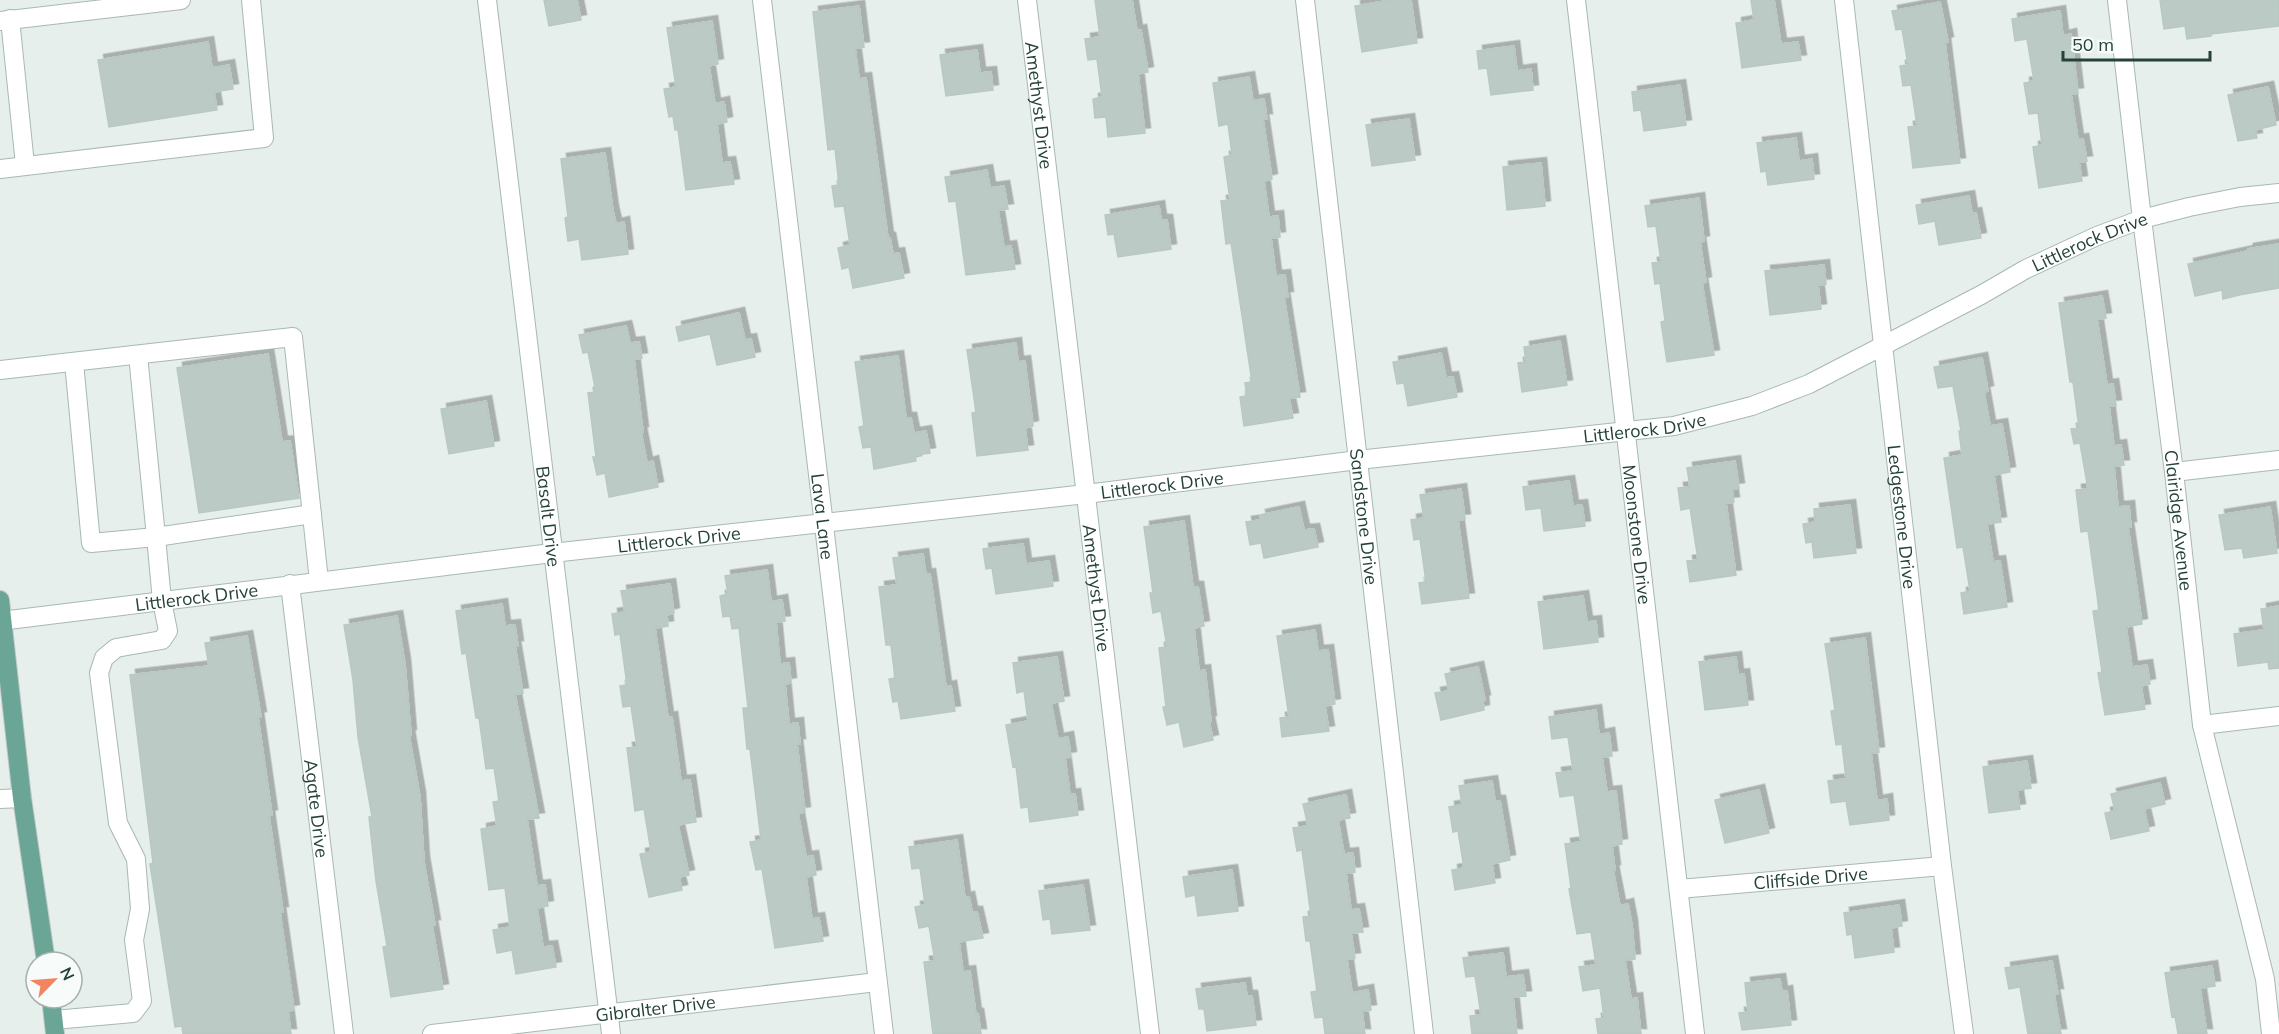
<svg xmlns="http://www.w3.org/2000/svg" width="2279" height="1034" viewBox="0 0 2279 1034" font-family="Mulish,sans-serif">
	<defs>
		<filter id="shadow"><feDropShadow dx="5.5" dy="-5.5" stdDeviation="0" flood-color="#0004"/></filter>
	</defs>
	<rect width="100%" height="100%" fill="#e6efeb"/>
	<path fill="#bbcac4" stroke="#b8c9c2" stroke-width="1.5" filter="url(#shadow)" d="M544,0H577L581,20L549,26Z
		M1095,0H1132L1137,31L1141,30L1148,72L1138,74L1145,133L1108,137L1106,117L1095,118L1093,99L1102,97L1097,59L1088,60L1085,39L1100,37Z
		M1391,0H1411L1417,43L1362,52L1355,6Z
		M1751,0H1774L1781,44L1798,42L1801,60L1742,68L1736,23L1754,20Z
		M2160,0H2279V26L2211,34V36L2187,39L2185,26L2164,29Z
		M1940,2L1948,42L1945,43L1960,163L1913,168L1908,127L1917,126L1911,85L1903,86L1900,66L1908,65L1902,29L1896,30L1892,11Z
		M859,6L864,47L855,48L859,79L866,78L888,238H890L893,254L899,253L904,278L853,288L849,267L842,269L838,248L850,245L844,206L835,207L832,186L839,185L835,149L828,150L813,12Z
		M2060,11L2063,36L2071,34L2078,93L2071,94L2078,140L2083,139L2087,161L2079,162L2082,181L2039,188L2033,147L2042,145L2038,113L2029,114L2024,83L2034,81L2027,39L2015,41L2012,19Z
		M712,21L718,64L709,66L715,104L724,102L727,122L717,124L722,163L730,162L734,184L686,190L678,130H675L673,116L669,117L664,89L676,87L667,28Z
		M208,42L212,68L229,65L233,89L214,92L217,110L109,127L98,60Z
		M1514,46L1517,71L1531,69L1533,90L1491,95L1487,68L1479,69L1477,51Z
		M977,50L980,73L991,72L993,90L946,96L940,55Z
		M1249,77L1253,101L1264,99L1267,119H1263L1272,179L1264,181L1269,217L1278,216L1280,237L1271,238L1276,276L1285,275L1288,297H1284L1300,397L1289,398L1293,418L1244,426L1240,397L1247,396L1245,383L1252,382L1231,243L1226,244L1221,201L1230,200L1224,157L1232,155L1228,124L1219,126L1213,83Z
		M1680,85L1686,125L1644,131L1641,110L1634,111L1632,92Z
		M2268,87L2276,125L2255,130L2257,138L2238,141L2228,95Z
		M1409,119L1415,160L1372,166L1366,125Z
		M1796,138L1799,161L1812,159L1814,179L1768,185L1766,171L1761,172L1757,143Z
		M605,153L613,211L616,224L624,222L628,254L582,260L579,239L568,241L565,218L568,217L561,159Z
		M1541,163L1545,206L1507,210L1503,167Z
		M987,170L990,188L1004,186L1008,209L998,210L1004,247L1011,246L1015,269L966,275L956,201L949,202L945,177Z
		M1969,196L1972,214L1976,213L1981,238L1939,245L1935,221L1919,224L1916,205Z
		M1699,198L1704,241L1700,242L1706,282L1702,283L1714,355L1667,362L1661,322L1665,321L1660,283L1655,284L1652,263L1661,262L1656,226L1648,227L1645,206Z
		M1159,206L1161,220H1167L1171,249L1118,257L1114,234L1108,235L1105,215Z
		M2279,244V288L2239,295L2223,299L2222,290L2195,296L2188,264L2248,251V249Z
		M1824,265L1826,284L1818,285L1821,309L1770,315L1765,271Z
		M2102,296L2106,318L2097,319L2107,385L2113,384L2116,405L2109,406L2114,446L2121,445L2124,465L2114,466L2118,507L2129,506L2131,527H2128L2142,624L2126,627L2132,667L2147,665L2150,684L2141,686L2145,709L2105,715L2098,673L2102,672L2093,611L2099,610L2088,531L2081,532L2076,490L2088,489L2080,443L2074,444L2071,429L2079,428L2073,382H2070L2059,303Z
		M739,313L745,340L751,339L755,357L717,365L710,334L679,341L676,327Z
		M626,326L630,343L639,342L642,358L634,359L643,432H641L647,463L653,461L658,487L609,497L605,473L597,475L593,457H596L588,393L596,392L588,352L583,353L579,335Z
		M1560,341L1567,385L1522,392L1518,363L1526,362L1524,347Z
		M1016,343L1018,362L1025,361L1028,385L1033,426L1025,428L1028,450L977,456L972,413L976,412L967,350Z
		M1441,353L1446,378L1453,377L1457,397L1408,406L1404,383L1397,384L1393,362Z
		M268,354L282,442L290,441L299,498L199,513L177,368Z
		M898,356L906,418H911L914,433L926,431L930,453L915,455L916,461L874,469L871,447L863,448L859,427L864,426L855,362Z
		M1982,358L1988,391L1984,392L1990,426L2002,424L2010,472L1994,475L2001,522L1987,524L1993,562L2000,561L2007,607L1964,614L1961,593L1970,591L1963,547L1957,548L1944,458L1962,455L1959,431H1961L1953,386L1938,388L1934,367Z
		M486,401L494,446L449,454L441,409Z
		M1735,461L1739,488L1732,489L1734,502L1726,503L1736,575L1690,582L1687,561L1698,560L1690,508L1681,510L1678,488L1690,487L1687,468Z
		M1569,481L1573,506L1582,505L1585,526L1544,531L1541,508L1526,510L1523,487Z
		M1461,489L1465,519L1458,520L1469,598L1422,604L1419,583L1426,582L1420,539L1414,540L1411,520L1424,518L1420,495Z
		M1850,505L1856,553L1814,558L1812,542L1806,543L1803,524L1815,522L1814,509Z
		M1299,507L1304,530L1314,529L1318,547L1264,558L1261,543L1250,545L1246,522L1261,520L1260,515Z
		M2270,507L2277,553L2244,558L2242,548L2225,550L2219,515Z
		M1184,521L1193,587H1198L1204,626L1194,628L1199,671L1205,670L1211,721H1209L1213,740L1184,747L1179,722L1167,725L1163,707H1166L1159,648L1167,647L1161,611L1153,613L1150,593H1153L1144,527Z
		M1023,544L1026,564L1049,561L1053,586L996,594L992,568L986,569L983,549Z
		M923,554L926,575L930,574L946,687L951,686L955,711L901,719L898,701L893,702L889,679L895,678L891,645H886L879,587L897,585L893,558Z
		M767,570L771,602L782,600L785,621L776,622L780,664L789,663L791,683L785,684L789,724L798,723L800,744H797L805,812L798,813L806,857L813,856L816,875L806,877L812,919L819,918L823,941L775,948L762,869L756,870L750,842L761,840L750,749H747L743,708H748L739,628L732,629L730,616L723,617L720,596L728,594L725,576Z
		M670,584L674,613L667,615L668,626L655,628L668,718L672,717L681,781L690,780L696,822L678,825L689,875L679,877L682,890L649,897L640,854L651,852L644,809L635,811L627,748L637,747L631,706L623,707L620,686L627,685L620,634L615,635L612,614L625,612L621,591Z
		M1583,596L1587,622L1596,621L1598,642L1544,649L1538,602Z
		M502,604L505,626L515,625L518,646H515L523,693L515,694L539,818L527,819L537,886L545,885L548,906L537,908L543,947L552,946L556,967L516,974L512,950L497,953L493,930L510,927L505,888L489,890L481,829L497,826L493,802L499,801L494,768L486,769L479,718H476L466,653L462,654L456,611Z
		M2279,606V668L2269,669L2268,662L2238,666L2234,634L2264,630L2261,609Z
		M397,616L405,664L411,735H409L420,797L424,862L435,925H432L443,989L391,997L383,947L387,946L376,881L369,817H372L358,737L353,680L344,625Z
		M1315,630L1318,651L1328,650L1335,704L1325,706L1329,731L1282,737L1280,718L1289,717L1277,636Z
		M247,636L261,717H258L272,815L269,816L283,912H280L294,1010L288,1011L291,1034H183L182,1026L175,1027L150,864L153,863L130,675L209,666L205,643Z
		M1865,638L1879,752L1871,753L1877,801L1887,799L1889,820L1850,825L1846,801L1831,803L1828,781L1846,779L1842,744L1836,745L1831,711L1835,710L1825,644Z
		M1057,657L1064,701L1051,703L1058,739L1068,737L1071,757L1065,758L1070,795L1075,794L1078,815L1030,822L1028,807L1021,808L1016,766L1013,767L1006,725L1028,721L1024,691L1017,693L1013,663Z
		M1736,657L1738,675L1744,674L1748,705L1705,710L1699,662Z
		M1478,667L1485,700L1483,701L1484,710L1441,720L1435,693L1449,691L1445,674Z
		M1596,710L1599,735L1609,733L1612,756L1602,757L1607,792L1616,791L1622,844L1612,846L1615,870H1613L1620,906L1628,904L1632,925L1635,959L1625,960L1631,999L1637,998L1641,1034H1598L1596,1019L1604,1018L1600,988L1583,991L1579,967L1596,965L1591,932L1577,934L1569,889L1571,888L1565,844L1581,842L1574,795L1560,797L1556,773L1573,771L1568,737L1552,739L1549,717Z
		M2027,761L2031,788L2017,790L2020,809L1989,813L1983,767Z
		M1492,781L1495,801H1500L1510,860L1492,864L1495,883L1455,890L1452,870L1464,868L1458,831L1453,832L1449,807L1462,805L1459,786Z
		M2160,783L2165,804L2144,809L2149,831L2111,839L2105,813L2115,811L2111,794Z
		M1759,790L1769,833L1725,843L1715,800Z
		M1346,795L1350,818L1338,820L1344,854L1353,853L1355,872L1346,873L1351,910L1359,909L1363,932L1351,933L1355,958L1347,959L1352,993L1368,990L1371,1010L1362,1011L1365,1034H1325L1323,1017L1315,1018L1311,992L1317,991L1310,941H1306L1303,917L1311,916L1302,850L1297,851L1293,828L1308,826L1303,804Z
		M957,840L965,898L969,897L972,912H977L983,938L959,942L963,972L970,971L976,1015L978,1014L981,1034H933L924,962L935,961L929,926L919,928L915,907L925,905L920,868L912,869L909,847Z
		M1232,870L1238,911L1198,916L1195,895L1186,897L1183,877Z
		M1083,885L1090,930L1052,934L1050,919L1043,920L1039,891Z
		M1899,905L1902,926L1891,928L1894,952L1855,958L1852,934L1847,935L1844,913Z
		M1503,953L1506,977L1523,975L1526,996L1513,997L1517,1034H1472L1470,1016L1481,1015L1475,976L1466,977L1463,958Z
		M2052,961L2058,994H2054L2061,1034H2028L2020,987L2009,989L2005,968Z
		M2212,966L2215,986L2200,988L2207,1034H2178L2175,1016L2172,1017L2165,973Z
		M1780,979L1782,992L1787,991L1791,1025L1742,1030L1739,1013L1748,1012L1745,983Z
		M1245,983L1247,996H1252L1256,1025L1207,1031L1204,1009H1199L1196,989Z"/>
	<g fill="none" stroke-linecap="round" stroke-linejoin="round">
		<defs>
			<g id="minor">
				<path id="s1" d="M487,0L611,1034"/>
				<path id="s2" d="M762,0L884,1034"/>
				<path id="s3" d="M1027,0L1150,1034"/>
				<path id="s4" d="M1305,0L1424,1034"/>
				<path id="s5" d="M1576,0L1695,1034"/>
				<path id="s6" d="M1844,0L1942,866L1964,1034"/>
				<path id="s7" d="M2117,0L2142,219L2174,472L2202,725L2265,979L2271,1034"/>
				<path d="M10,19L25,165"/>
				<path d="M0,21L181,0"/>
				<path d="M0,169L264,138L251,0"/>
				<path d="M74,362L91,543L156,537L138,355"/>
				<path d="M0,370L293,337L319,581"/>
				<path d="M2174,472L2279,460"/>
				<path id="s8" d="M290,584L344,1034"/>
				<path id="s9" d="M0,621L552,553L1086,494L1358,460L1674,426L1752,406L1809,384L1981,295L2026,269L2097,236L2142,219L2189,207L2240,197L2279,193"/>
				<path d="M2202,725L2279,716"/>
				<path d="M0,799L22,798"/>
				<path id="s10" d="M1679,889L1942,866"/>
				<path d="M54,1020L133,1013L142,1001L134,940L140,909L136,859L118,823L99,673L104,658L116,648L162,640L168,631L162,601L156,537L312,514"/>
				<path id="s11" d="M432,1034L877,982"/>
			</g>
			<path id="major" d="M0,600L22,798L46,962
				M51,998L55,1034"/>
		</defs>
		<use href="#minor" stroke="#a8b8b2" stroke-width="20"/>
		<use href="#major" stroke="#c2cac8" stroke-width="20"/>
		<use href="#minor" stroke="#fff" stroke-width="18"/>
		<use href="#major" stroke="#6aa596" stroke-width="18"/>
	</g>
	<g text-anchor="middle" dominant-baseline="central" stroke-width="4.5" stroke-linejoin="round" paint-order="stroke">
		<g font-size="18" fill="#24423a" stroke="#f7fbf9">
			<text stroke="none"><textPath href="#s3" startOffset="106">Amethyst Drive</textPath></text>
			<text stroke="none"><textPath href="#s9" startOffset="2142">Littlerock Drive</textPath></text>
			<text stroke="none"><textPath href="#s9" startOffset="1656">Littlerock Drive</textPath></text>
			<text stroke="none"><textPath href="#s9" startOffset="1170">Littlerock Drive</textPath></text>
			<text stroke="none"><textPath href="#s1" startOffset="520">Basalt Drive</textPath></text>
			<text stroke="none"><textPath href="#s2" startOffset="520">Lava Lane</textPath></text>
			<text stroke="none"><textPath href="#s4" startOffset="520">Sandstone Drive</textPath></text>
			<text stroke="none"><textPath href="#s6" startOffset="520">Ledgestone Drive</textPath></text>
			<text stroke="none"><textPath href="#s7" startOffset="524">Clairidge Avenue</textPath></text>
			<text stroke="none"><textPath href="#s5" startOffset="538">Moonstone Drive</textPath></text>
			<text stroke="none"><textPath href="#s9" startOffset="684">Littlerock Drive</textPath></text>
			<text stroke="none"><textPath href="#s3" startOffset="592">Amethyst Drive</textPath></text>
			<text stroke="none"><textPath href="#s9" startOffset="198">Littlerock Drive</textPath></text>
			<text stroke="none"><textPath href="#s8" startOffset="226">Agate Drive</textPath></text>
			<text stroke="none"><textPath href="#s10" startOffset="132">Cliffside Drive</textPath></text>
			<text stroke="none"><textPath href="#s11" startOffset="225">Gibralter Drive</textPath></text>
		</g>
	</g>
	<g transform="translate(54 980) rotate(65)"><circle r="28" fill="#f7fbf9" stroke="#a3b1ad" stroke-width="1.5"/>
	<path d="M0-4.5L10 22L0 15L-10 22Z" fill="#f4845f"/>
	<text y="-9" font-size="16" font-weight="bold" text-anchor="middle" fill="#24423a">N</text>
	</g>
	<path d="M2063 51v9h147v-9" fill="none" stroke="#24423a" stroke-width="3"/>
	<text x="2072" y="51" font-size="18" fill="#24423a" stroke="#f7fbf9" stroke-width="4.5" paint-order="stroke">50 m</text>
</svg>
